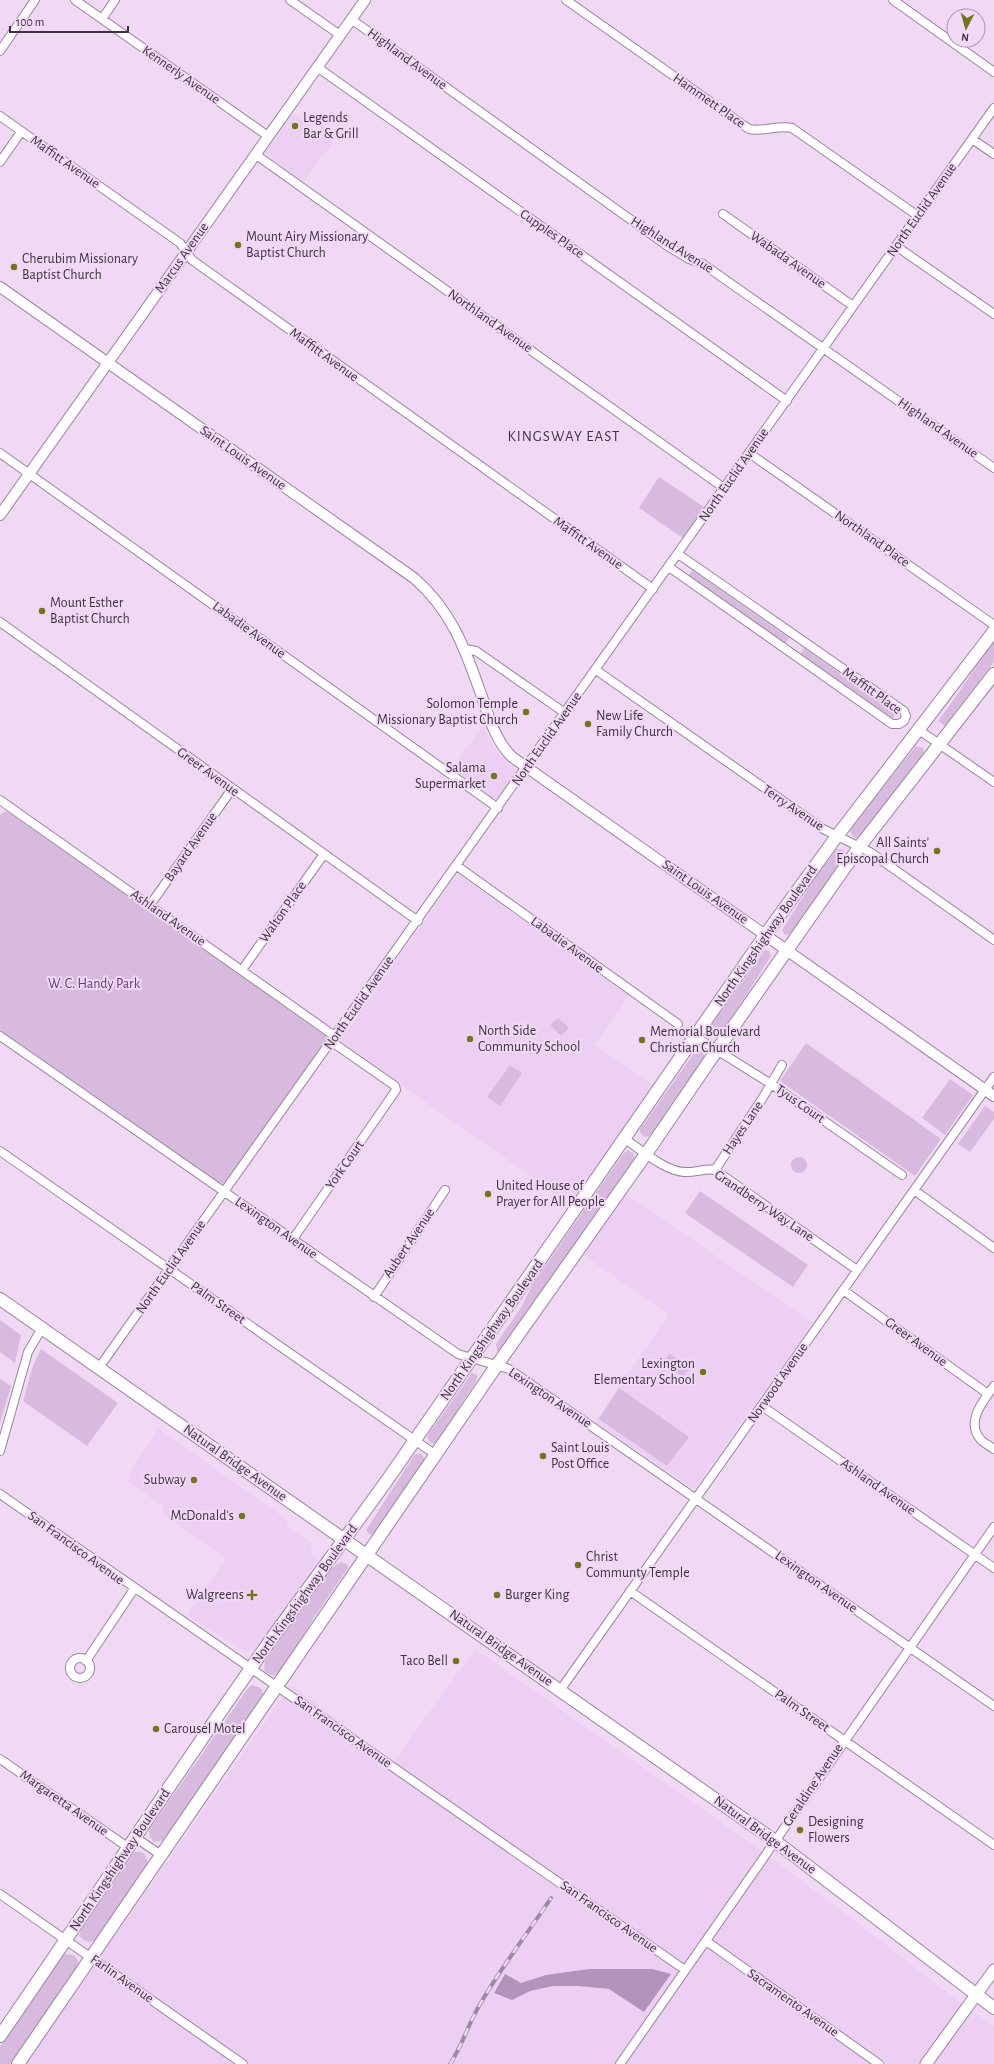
<svg xmlns="http://www.w3.org/2000/svg" width="994" height="2064" viewBox="0 0 994 2064" font-family="'Alegreya Sans',sans-serif">
	<rect width="100%" height="100%" fill="#f1d9f6"/>
	<path fill="#edcff3" d="M292,114L333,142L303,183L266,154V150Z
		M483,726L497,752L515,770L514,776L497,798L491,797L452,768Z
		M460,875L629,995L595,1045L654,1086L572,1205L341,1043L342,1038L456,876Z
		M626,1194L813,1323L694,1489L595,1422L669,1314L583,1255Z
		M159,1429L289,1521L286,1526L314,1545L310,1551L318,1559L258,1651L242,1650L187,1615L226,1559L161,1513L164,1507L128,1482L133,1466Z
		M475,1649L762,1851L888,1946L950,1995L994,2026V2064H25L291,1685L393,1762Z"/>
	<path fill="#d8badf" d="M659,477L704,507L683,538L639,508Z
		M692,570L789,638L785,644L688,576Z
		M994,642V662L945,726L938,721C958,695 974,668 994,642Z
		M804,648L896,713L892,719L800,654Z
		M916,746L923,748L924,754L860,837L855,838L851,834L850,829Z
		M6,811L9,812L327,1037L325,1041L225,1184L219,1183L0,1030V815Z
		M837,849L844,850L846,855L843,860L790,934L785,935L782,930L815,878Z
		M765,950L769,951L771,956L719,1037H712L708,1033V1030Z
		M558,1018L569,1028L561,1036L551,1026L552,1023Z
		M806,1043L941,1139L915,1176L780,1081Z
		M697,1049L704,1052V1058L650,1136L644,1137L640,1132V1129Z
		M510,1065L522,1073L500,1106L487,1097Z
		M950,1079L973,1095L945,1135L922,1118Z
		M985,1106L994,1112V1119L970,1152L958,1144Z
		M628,1150L634,1154L635,1159L505,1346L499,1352L497,1351L496,1344L522,1306L532,1285L623,1154Z
		M791 1165a8 8 0 1 1 16 0a8 8 0 1 1-16 0Z
		M700,1191L808,1265L793,1287L685,1213Z
		M0,1320L21,1335L15,1363L0,1352Z
		M41,1349L118,1403L87,1446L23,1401L33,1366Z
		M670,1354L690,1368L683,1377L662,1362Z
		M472,1373L477,1375C478,1381 473,1387 469,1392C458,1408 449,1425 439,1442L434,1444L430,1443L427,1436Z
		M0,1379L11,1386L0,1423Z
		M619,1388L689,1437L667,1466L599,1419Z
		M415,1454H421L425,1459L424,1463L375,1534L370,1535L366,1530Z
		M341,1562L347,1564L348,1568L315,1616L286,1664L274,1676L265,1672L264,1667L265,1662C276,1646 327,1565 341,1562Z
		M252,1685L261,1688L264,1695L164,1840L154,1842L150,1837L149,1830L248,1688Z
		M134,1852H141L145,1854L148,1863L96,1939L91,1942L85,1941L79,1936L81,1930Z
		M65,1954L74,1955L78,1961V1965L10,2064H0V2046L62,1956Z"/>
	<path fill="#b393ba" d="M589,1969H652L671,1974L644,2012L609,1989L578,1986H553L530,1991L512,2000L494,1993L505,1974L521,1983L546,1975Z"/>
	<g fill="none" stroke-linecap="round" stroke-linejoin="round">
		<defs>
			<path id="minor" d="M75,0L268,136
				M290,0L340,35
				M566,0L749,129C764,132 777,125 792,128L918,216
				M893,0L994,72
				M102,19L115,0
				M351,19L666,245L689,259L703,264L994,468
				M0,51L35,0
				M317,67L787,401
				M0,116L180,243L192,260L653,589
				M972,139L994,154
				M255,154L724,488
				M0,162L21,132
				M723,214L853,306
				M896,246L994,314
				M0,453L498,808
				M749,453L994,625
				M669,567L892,724H899L904,721L906,716L904,711L678,554
				M0,622L418,921
				M465,649L476,651L565,713
				M596,670L823,829L870,852L994,940
				M919,730L994,782
				M0,800L336,1037
				M457,866L678,1024
				M150,905L232,789
				M242,970L324,854
				M0,1036L458,1354L509,1369L994,1706
				M696,1037L771,1084L902,1175
				M625,1139C641,1150 665,1171 684,1172C695,1173 704,1168 715,1170L857,1270
				M0,1151L436,1455
				M715,1170L762,1099L782,1065
				M914,1190L994,1248
				M293,1239L396,1090L395,1086L332,1042
				M843,1290L988,1394
				M374,1297L445,1190
				M98,1369L994,108
				M994,1386C983,1401 965,1422 981,1440C984,1443 990,1446 994,1449
				M762,1406L994,1568
				M0,1451L28,1352L42,1328
				M0,1494L685,1970
				M630,1591L994,1845
				M70 1668a10 10 0 1 1 20 0a10 10 0 1 1-20 0Z
				M86,1661L134,1589
				M561,1689L994,1077
				M0,1759L129,1848
				M136,1838L161,1855
				M0,1894L243,2064
				M706,1941L879,2064
				M620,2064L994,1527"/>
			<path id="tertiary" d="M0,287L414,578C452,611 465,649 481,694C489,717 495,740 512,757L994,1096
				M0,515L365,0"/>
			<path id="secondary" d="M926,2064L994,1970"/>
			<path id="primary" d="M0,1299L775,1841L994,2008
				M0,2036C89,1907 175,1776 265,1648C306,1590 349,1534 390,1476L766,934L837,836L994,631
				M18,2064L497,1365L646,1154L717,1050L860,846L994,674"/>
		</defs>
		<use href="#minor" stroke="#99839e" stroke-width="10"/>
		<use href="#tertiary" stroke="#99839e" stroke-width="12"/>
		<use href="#secondary" stroke="#99839e" stroke-width="13"/>
		<use href="#primary" stroke="#99839e" stroke-width="14"/>
		<use href="#minor" stroke="#fff" stroke-width="8"/>
		<use href="#tertiary" stroke="#fff" stroke-width="10"/>
		<use href="#secondary" stroke="#fff" stroke-width="11"/>
		<use href="#primary" stroke="#fff" stroke-width="12"/>
		<defs>
			<path id="rail" d="M450,2064C462,2046 468,2025 479,2006C500,1969 527,1934 551,1898"/>
		</defs>
		<use href="#rail" stroke="#9c8ba0" stroke-width="4"/>
		<use href="#rail" stroke="#f1d9f6" stroke-width="2.5" stroke-dasharray="8" stroke-linecap="butt"/>
	</g>
	<g fill="#74751b" stroke="#f1d9f6" stroke-width="1.5">
		<circle cx="295" cy="126" r="4"/>
		<circle cx="238" cy="245" r="4"/>
		<circle cx="14" cy="267" r="4"/>
		<circle cx="42" cy="611" r="4"/>
		<circle cx="526" cy="712" r="4"/>
		<circle cx="588" cy="724" r="4"/>
		<circle cx="494" cy="776" r="4"/>
		<circle cx="937" cy="851" r="4"/>
		<circle cx="470" cy="1039" r="4"/>
		<circle cx="642" cy="1040" r="4"/>
		<circle cx="488" cy="1194" r="4"/>
		<circle cx="703" cy="1372" r="4"/>
		<circle cx="543" cy="1456" r="4"/>
		<circle cx="194" cy="1480" r="4"/>
		<circle cx="242" cy="1516" r="4"/>
		<circle cx="578" cy="1565" r="4"/>
		<path d="M250 1589h4v4h4v4h-4v4h-4v-4h-4v-4h4z"/>
		<circle cx="497" cy="1595" r="4"/>
		<circle cx="456" cy="1661" r="4"/>
		<circle cx="156" cy="1729" r="4"/>
		<circle cx="800" cy="1830" r="4"/>
	</g>
	<g text-anchor="middle" dominant-baseline="central" stroke-width="4" stroke-linejoin="round" paint-order="stroke">
		<g font-size="14" fill="#3d333f" stroke="#f1d9f6">
			<text transform="translate(407 59) rotate(36)">Highland Avenue</text>
			<text transform="translate(181 75) rotate(35)">Kennerly Avenue</text>
			<text transform="translate(709 101) rotate(35)">Hammett Place</text>
			<text transform="translate(65 162) rotate(35)">Maffitt Avenue</text>
			<text transform="translate(922 210) rotate(-55)">North Euclid Avenue</text>
			<text transform="translate(552 234) rotate(35)">Cupples Place</text>
			<text transform="translate(672 245) rotate(32)">Highland Avenue</text>
			<text transform="translate(182 258) rotate(-55)">Marcus Avenue</text>
			<text transform="translate(788 260) rotate(35)">Wabada Avenue</text>
			<text transform="translate(490 321) rotate(35)">Northland Avenue</text>
			<text transform="translate(324 355) rotate(36)">Maffitt Avenue</text>
			<text transform="translate(938 428) rotate(35)">Highland Avenue</text>
			<text transform="translate(243 458) rotate(35)">Saint Louis Avenue</text>
			<text transform="translate(734 475) rotate(-55)">North Euclid Avenue</text>
			<text transform="translate(872 539) rotate(35)">Northland Place</text>
			<text transform="translate(588 543) rotate(35)">Maffitt Avenue</text>
			<text transform="translate(249 630) rotate(36)">Labadie Avenue</text>
			<text transform="translate(872 691) rotate(36)">Maffitt Place</text>
			<text transform="translate(547 739) rotate(-55)">North Euclid Avenue</text>
			<text transform="translate(208 772) rotate(36)">Greer Avenue</text>
			<text transform="translate(793 808) rotate(34)">Terry Avenue</text>
			<text transform="translate(191 847) rotate(-55)">Bayard Avenue</text>
			<text transform="translate(705 892) rotate(35)">Saint Louis Avenue</text>
			<text transform="translate(283 912) rotate(-55)">Walton Place</text>
			<text transform="translate(168 918) rotate(35)">Ashland Avenue</text>
			<text transform="translate(766 936) rotate(-55)">North Kingshighway Boulevard</text>
			<text transform="translate(567 945) rotate(36)">Labadie Avenue</text>
			<text transform="translate(359 1003) rotate(-55)">North Euclid Avenue</text>
			<text transform="translate(800 1104) rotate(35)">Tyus Court</text>
			<text transform="translate(743 1128) rotate(-56)">Hayes Lane</text>
			<text transform="translate(345 1165) rotate(-55)">York Court</text>
			<text transform="translate(764 1206) rotate(34)">Grandberry Way Lane</text>
			<text transform="translate(276 1228) rotate(35)">Lexington Avenue</text>
			<text transform="translate(409 1243) rotate(-56)">Aubert Avenue</text>
			<text transform="translate(171 1267) rotate(-55)">North Euclid Avenue</text>
			<text transform="translate(218 1303) rotate(35)">Palm Street</text>
			<text transform="translate(492 1330) rotate(-55)">North Kingshighway Boulevard</text>
			<text transform="translate(916 1342) rotate(36)">Greer Avenue</text>
			<text transform="translate(778 1383) rotate(-55)">Norwood Avenue</text>
			<text transform="translate(550 1398) rotate(34)">Lexington Avenue</text>
			<text transform="translate(235 1463) rotate(35)">Natural Bridge Avenue</text>
			<text transform="translate(878 1487) rotate(35)">Ashland Avenue</text>
			<text transform="translate(76 1548) rotate(36)">San Francisco Avenue</text>
			<text transform="translate(816 1582) rotate(35)">Lexington Avenue</text>
			<text transform="translate(305 1594) rotate(-54)">North Kingshighway Boulevard</text>
			<text transform="translate(501 1648) rotate(35)">Natural Bridge Avenue</text>
			<text transform="translate(802 1711) rotate(35)">Palm Street</text>
			<text transform="translate(343 1732) rotate(35)">San Francisco Avenue</text>
			<text transform="translate(813 1785) rotate(-56)">Geraldine Avenue</text>
			<text transform="translate(64 1803) rotate(35)">Margaretta Avenue</text>
			<text transform="translate(765 1835) rotate(36)">Natural Bridge Avenue</text>
			<text transform="translate(120 1860) rotate(-56)">North Kingshighway Boulevard</text>
			<text transform="translate(609 1917) rotate(35)">San Francisco Avenue</text>
			<text transform="translate(122 1979) rotate(35)">Farlin Avenue</text>
			<text transform="translate(793 2003) rotate(35)">Sacramento Avenue</text>
		</g>
		<g font-size="14" fill="#3d333f" stroke="#f1d9f6" text-anchor="start">
			<text x="303" y="118">Legends<tspan x="303" dy="16">Bar &amp; Grill</tspan></text>
			<text x="246" y="237">Mount Airy Missionary<tspan x="246" dy="16">Baptist Church</tspan></text>
			<text x="22" y="259">Cherubim Missionary<tspan x="22" dy="16">Baptist Church</tspan></text>
			<text x="50" y="603">Mount Esther<tspan x="50" dy="16">Baptist Church</tspan></text>
			<text x="518" y="704" text-anchor="end">Solomon Temple<tspan x="518" dy="16">Missionary Baptist Church</tspan></text>
			<text x="596" y="716">New Life<tspan x="596" dy="16">Family Church</tspan></text>
			<text x="486" y="768" text-anchor="end">Salama<tspan x="486" dy="16">Supermarket</tspan></text>
			<text x="929" y="843" text-anchor="end">All Saints'<tspan x="929" dy="16">Episcopal Church</tspan></text>
			<text x="478" y="1031">North Side<tspan x="478" dy="16">Community School</tspan></text>
			<text x="650" y="1032">Memorial Boulevard<tspan x="650" dy="16">Christian Church</tspan></text>
			<text x="496" y="1186">United House of<tspan x="496" dy="16">Prayer for All People</tspan></text>
			<text x="695" y="1364" text-anchor="end">Lexington<tspan x="695" dy="16">Elementary School</tspan></text>
			<text x="551" y="1448">Saint Louis<tspan x="551" dy="16">Post Office</tspan></text>
			<text x="186" y="1480" text-anchor="end">Subway</text>
			<text x="234" y="1516" text-anchor="end">McDonald's</text>
			<text x="586" y="1557">Christ<tspan x="586" dy="16">Communty Temple</tspan></text>
			<text x="244" y="1595" text-anchor="end">Walgreens</text>
			<text x="505" y="1595">Burger King</text>
			<text x="448" y="1661" text-anchor="end">Taco Bell</text>
			<text x="164" y="1729">Carousel Motel</text>
			<text x="808" y="1822">Designing<tspan x="808" dy="16">Flowers</tspan></text>
		</g>
		<g font-size="14" fill="#653b6e" stroke="#f1d9f6">
			<text x="94" y="984">W. C. Handy Park</text>
		</g>
		<g font-size="15" letter-spacing="1" fill="#3d333f" stroke="#f1d9f6">
			<text x="564" y="436">KINGSWAY EAST</text>
		</g>
	</g>
	<g transform="translate(966 28) rotate(186)"><circle r="19" fill="#f1d9f6" stroke="#a997ad"/>
	<path d="M0-3L7 15L0 10L-7 15Z" fill="#74751b"/>
	<text y="-6" font-size="11" font-weight="bold" text-anchor="middle" fill="#3d333f">N</text>
	</g>
	<path d="M10 26v6h118v-6" fill="none" stroke="#3d333f" stroke-width="2"/>
	<text x="16" y="26" font-size="12" fill="#3d333f" stroke="#f1d9f6" stroke-width="3" paint-order="stroke">100 m</text>
</svg>
